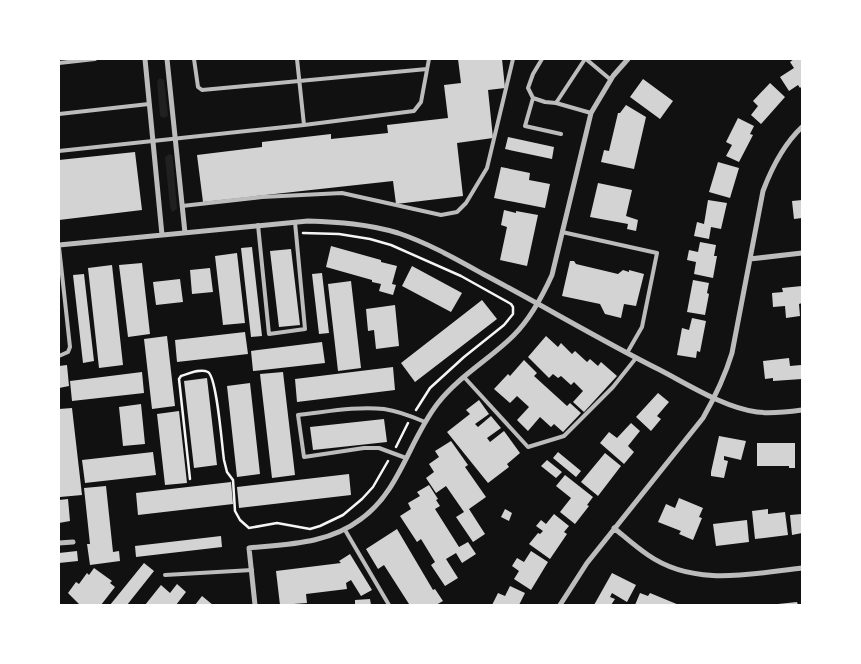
<svg xmlns="http://www.w3.org/2000/svg" width="861" height="664" viewBox="0 0 861 664" font-family="'Open Sans',sans-serif">
	<rect width="100%" height="100%" fill="#111"/>
	<path fill="#202020" d="M160,78L164,80L168,116L164,118L160,116L157,81Z
		M169,154L172,155L173,160L177,209L172,212L170,207L165,157Z"/>
	<path fill="#d3d3d3" d="M458,59H502L505,88L488,90L493,138L457,143L463,196L396,204L393,181L203,202L197,155L262,147V142L331,134V139L388,133L387,125L448,118L444,85L461,83Z
		M794,59H802V86L800,88L798,85L789,91L780,77L794,68L790,62Z
		M643,79L673,101L660,119L630,97Z
		M770,83L785,97L761,124L751,115L758,106L753,101Z
		M626,105L646,117L634,169L601,162L604,150L609,151L618,113H620Z
		M738,118L754,126L750,134L753,135L739,162L726,156L732,145L726,142Z
		M508,137L554,147L552,159L505,149Z
		M135,152L142,210L59,220V160Z
		M718,162L739,168L730,198L709,192Z
		M501,167L530,173L529,180L550,184L545,208L494,198Z
		M598,183L632,190L626,216L638,220L636,231L627,229L628,224L590,217Z
		M708,200L727,203L721,229L711,227L709,239L694,236L697,222L704,224Z
		M802,200V218L794,219L792,201Z
		M504,210L516,213V211L538,215L527,266L500,260L507,227L501,225Z
		M700,242L716,245L714,256H717L713,278L694,274L696,262L687,260L689,250L698,252Z
		M331,246L381,260V262L397,266L392,284L396,285L393,295L379,291L381,284L372,282V280L326,267Z
		M252,247L262,336L251,337L241,248Z
		M291,249L300,325L279,327L270,251Z
		M237,253L245,323L223,325L215,256Z
		M570,261H574L576,264L618,274L623,270L629,272V270L644,274L636,306L624,304L621,318L605,314L600,304L562,296Z
		M142,263L150,334L128,337L119,265Z
		M112,265L123,365L99,368L88,268Z
		M412,266L462,293L451,312L402,286Z
		M210,268L213,292L192,294L190,270Z
		M322,273L329,333L319,334L312,274Z
		M84,274L94,361L83,363L73,275Z
		M180,279L183,302L156,305L153,282Z
		M693,280L709,283L707,293L709,294L705,315L687,312Z
		M351,281L361,368L338,371L328,284Z
		M802,286V303L799,304L800,316L786,318L785,306L773,307L772,293L783,292L782,288Z
		M482,300L497,319L415,382L401,363Z
		M395,305L399,346L376,349L374,330L368,331L366,309Z
		M692,318L706,321L700,352L697,351L696,358L677,355L682,328L689,330Z
		M245,332L248,354L177,362L175,340Z
		M167,336L175,406L152,409L144,339Z
		M546,336L558,347L561,343L572,354L575,351L587,362L590,359L598,366L601,362L617,376L584,412L573,402L583,391L574,382L571,385L561,376L558,378L553,374L549,378L528,357Z
		M322,342L325,363L253,371L251,351Z
		M789,358L790,366L801,365L802,379L773,381V378L765,379L763,361Z
		M524,360L537,373L534,376L567,406L570,403L581,413L563,432L554,424L551,427L540,417L528,431L517,420L529,407L517,396L510,403L494,389L508,374L510,376Z
		M67,365L69,386L59,388V366Z
		M393,367L395,390L297,402L295,379Z
		M142,372L144,393L72,401L70,381Z
		M283,372L295,475L272,478L260,374Z
		M207,378L217,465L194,468L184,381Z
		M250,383L260,474L237,477L227,386Z
		M658,393L669,402L657,416L661,419L651,431L636,417Z
		M479,400L489,414L475,424L478,427L491,416L501,428L487,438L490,442L504,431L520,453L507,464L509,467L488,483L447,432L470,414L466,410Z
		M141,404L145,444L123,446L119,407Z
		M72,408L82,495L60,497L59,409Z
		M179,411L187,483L165,485L157,414Z
		M384,419L387,442L313,450L310,427Z
		M631,423L640,431L628,446L634,452L624,464L600,443L609,432L617,438Z
		M719,436L746,441L741,460L724,456V460L728,461L724,478L711,476V472Z
		M451,441L468,465L465,467L486,497L469,509L485,534L473,542L456,517L464,512L446,486L436,493L426,478L434,472L429,464L439,457L435,451Z
		M757,443H795V468H789V466H757Z
		M153,452L156,475L85,483L82,460Z
		M558,452L581,471L576,477L553,458Z
		M605,453L621,466L598,496L581,482Z
		M547,460L562,472L556,478L541,466Z
		M349,474L351,495L239,508L237,487Z
		M565,475L593,497L587,505L589,506L575,524L560,512L571,498L556,486Z
		M231,482L233,504L138,515L136,493Z
		M429,485L438,499L436,500L440,506L435,509L459,547L468,542L476,554L462,563L456,553L446,559L458,578L445,586L431,565L435,562L421,539L417,542L400,516L411,509L408,503L420,496L417,492Z
		M106,486L113,552L119,551L120,561L90,565L87,544H90L84,488Z
		M679,498L703,508L699,517L702,518L693,540L679,534L681,531L658,522L666,504L675,508Z
		M68,499L70,521L59,523V500Z
		M505,509L512,513L509,521L501,517Z
		M768,509V514L785,512L788,535L755,539L752,511Z
		M554,514L569,526L564,532L567,534L550,559L529,544L538,533L540,534L543,531L536,526L541,520L546,524Z
		M802,514V533L792,535L790,515Z
		M747,520L749,542L716,546L713,524Z
		M397,529L433,590L435,589L443,601L436,605H407L409,604L384,565L378,569L366,549Z
		M221,536L222,547L136,557L135,546Z
		M77,551L78,561L59,563V553Z
		M531,551L548,562L531,590L514,579L519,571L512,566L517,558L524,562Z
		M350,554L372,590L361,596L351,580L346,583L347,589L306,594L307,603L280,605L276,571L341,563L339,561Z
		M144,563L154,571L127,605H110Z
		M94,568L112,581L110,583L115,587L101,605H80L68,593L76,582L79,584L87,573L89,575Z
		M612,573L636,585L627,602L612,593L610,597L615,599L611,605H594Z
		M177,584L186,592L176,605H145L161,585L170,593Z
		M510,586L525,593L519,605H492L498,593L505,596Z
		M640,593L648,596L650,593L679,605H635Z
		M202,596L213,605H195Z
		M370,599L371,605H355V600Z
		M797,602L798,605H778V604Z"/>
	<g fill="none" stroke-linecap="round" stroke-linejoin="round">
		<path stroke="#f5f5f5" stroke-width="2.5" d="M303,233L339,234L370,239L391,245L461,276L511,304L513,307V314L504,325L464,357L430,388L416,410
			M396,447L408,423
			M190,479L179,379L181,376C188,374 200,368 208,372C217,377 222,447 224,460L227,472L233,480L235,511L240,520L249,528L277,523L310,529L320,526L343,515L362,499L373,487L388,461"/>
		<path stroke="#bcbcbc" stroke-width="4" d="M194,59L198,87L202,90L427,69
			M297,59L304,125
			M542,59L533,74L528,88L533,98L545,102L556,103
			M585,59L556,103L591,113
			M586,59L611,80
			M59,63L95,59
			M533,98L525,126L561,134
			M59,114L149,104
			M59,151L304,125L414,111L421,102L429,59
			M182,206L262,197L342,193L441,215L457,212L466,203L487,168L513,59
			M258,225L269,334L305,329L295,222
			M562,232L657,253L642,327L627,353
			M59,247L70,347L68,352L59,356
			M464,377L528,447L564,436L613,387L636,358
			M406,458L379,448H364L304,457L298,415C326,412 356,406 384,409C398,411 411,416 425,422
			M345,530L389,605
			M165,575L252,570"/>
		<path stroke="#bcbcbc" stroke-width="5" d="M145,59L162,235
			M167,59L185,233
			M59,245L308,221C339,222 368,224 398,233C428,243 456,259 483,274C542,305 600,340 660,370C689,385 725,408 757,412C772,414 787,412 802,410
			M750,259L802,253
			M614,528C625,537 636,547 648,555C694,587 750,574 802,568
			M59,543L73,542
			M255,605L249,548C289,544 328,544 361,519C400,491 409,440 438,403C459,376 490,359 514,335C531,318 542,297 552,275L591,113L613,76L628,59
			M560,605L587,563L703,418C715,397 725,376 732,353L763,191C772,167 783,145 802,127"/>
	</g>
	<rect width="861" height="664" fill="none" stroke="#ffffff" stroke-width="120"/>
</svg>
